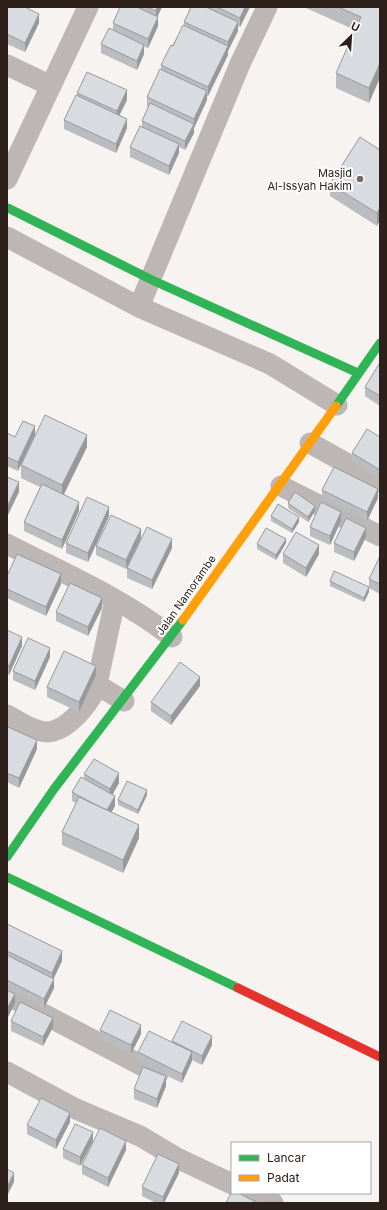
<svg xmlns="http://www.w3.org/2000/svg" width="387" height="1210" viewBox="0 0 387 1210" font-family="Inter,sans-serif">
	<rect width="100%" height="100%" fill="#f7f3f1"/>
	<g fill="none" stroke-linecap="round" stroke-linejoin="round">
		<path stroke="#bcb7b5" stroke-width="21" d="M7,65L51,86
			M7,179L88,7
			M7,237L139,307L270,364L337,405
			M139,307L240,64L267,7
			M310,443L380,482
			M281,486L380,536
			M7,544C63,573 122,598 172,637
			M96,689L115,600
			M7,715C18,721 33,732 47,732C68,731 87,705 96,689H104L124,701
			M7,995L158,1074
			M7,1072L76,1109L140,1136L177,1158L232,1184
			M252,1193L273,1203"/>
		<path stroke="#30b455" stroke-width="9" d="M8,208L152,280L358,373
			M336,406L380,343
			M7,857L54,789L183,620
			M7,877L238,988"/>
		<path stroke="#ff9f0a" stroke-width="9" d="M183,620L336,406"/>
		<path stroke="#e5322d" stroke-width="9" d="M238,988L380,1057"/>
	</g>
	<path fill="#babcc0" d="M7,7L39,23L25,52L7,44Z
		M120,7H162L157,16L158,26L148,48L144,47V54L137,70L101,53V44L113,30V23Z
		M191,7H250L240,27L238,26V31L228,51V55L208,96H207V100L194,128V133L185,150L179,147V153L169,175L130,157V147L142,127V121L148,107L147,106V97L161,70V65L184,25V22Z
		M306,7H380L369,103L336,88V73L355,30L306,8Z
		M77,93L127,100L119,116L127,128L116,153L64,129V120L77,96Z
		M380,150L377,226L330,196V184Z
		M380,364V406L365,396V387Z
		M23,421L18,471L7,466V433L15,437Z
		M380,437V479L352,462V453Z
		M87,447L64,494L79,511L62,549L24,531V522L40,487L21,478V465Z
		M322,490L378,498L367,521L322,499Z
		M288,503L315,511L308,522L288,508Z
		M109,516L88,562L66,553V543Z
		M271,516L299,522L292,533L271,521Z
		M341,521L330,545L310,536V527Z
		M366,537L354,561L334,552V543Z
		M141,538L126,569L96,555V546Z
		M286,543L276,560L257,549V544Z
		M172,548L152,589L127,578V568Z
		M283,554H319L306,577L283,563Z
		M380,556V594L369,588V592L364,602L330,586V581L369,587V579Z
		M7,576L61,584L46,616L7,598Z
		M102,608L88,636L56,621V612Z
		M7,630L22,646L9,675L7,674Z
		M50,657L35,690L13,680V671Z
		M96,675L79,712L47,697V687Z
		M200,686L171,725L151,711V702Z
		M7,730L37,749L19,788L7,782Z
		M84,774L119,783L112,795L115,806L111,812L139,838L123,873L62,845V832L76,803L72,801V792L84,779Z
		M147,795L138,814L118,805V800Z
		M7,924L62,961L53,978L54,988L44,1008L7,990Z
		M11,1021L53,1027L43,1046L11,1031Z
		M100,1030L141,1034L131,1054L100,1039Z
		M172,1041L212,1045L202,1065L192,1060L182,1083L138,1062V1052L172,1042Z
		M166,1086L157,1108L134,1099V1089Z
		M70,1122L56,1149L27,1134V1125Z
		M93,1141L80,1166L63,1158V1149Z
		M126,1150L108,1187L82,1174V1165Z
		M179,1173L164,1203H156L142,1196V1187Z"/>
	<path fill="#97999c" d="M157,7H162L156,20V11Z
		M245,7H250L240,27V18Z
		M39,14V23L25,52V43Z
		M158,17V26L148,48V39Z
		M238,22V31L228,51V42Z
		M144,45V54L137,70V61Z
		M228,46V55L208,96V87Z
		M380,63V78L369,103V88Z
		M127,90V100L117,120V111Z
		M207,91V100L194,128V119Z
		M127,119V128L116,153V144Z
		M194,124V133L185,150V141Z
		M179,144V153L169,175V166Z
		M380,208V220L377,226V213Z
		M35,426V435L18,471V462Z
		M87,435V447L62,498V485Z
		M19,482V492L7,517V507Z
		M378,489V498L367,521V512Z
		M79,502V511L62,549V540Z
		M315,506V511L308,522V517Z
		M109,507V516L88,562V553Z
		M341,512V521L330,545V536Z
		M299,517V522L292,533V529Z
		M366,528V537L354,561V552Z
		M141,529V538L126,569V560Z
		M172,539V548L152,589V580Z
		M286,539V543L276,560V555Z
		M319,545V554L306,577V568Z
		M61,574V584L46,616V607Z
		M369,587V592L364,602V598Z
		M102,598V608L88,636V627Z
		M22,637V646L9,675V666Z
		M50,648V657L35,690V681Z
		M96,666V675L79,712V702Z
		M200,677V686L171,725V716Z
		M37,740V749L19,788V778Z
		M119,773V783L110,799V789Z
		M147,790V795L138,814V810Z
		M115,796V806L107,821V811Z
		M139,825V838L123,873V860Z
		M62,951V961L52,982V973Z
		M54,979V988L44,1008V999Z
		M15,994V1003L7,1019V1009Z
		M53,1018V1027L43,1046V1037Z
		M141,1025V1034L131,1054V1045Z
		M212,1036V1045L202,1065V1056Z
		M192,1052V1061L182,1083V1074Z
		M166,1076V1086L157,1108V1099Z
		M70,1113V1122L56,1149V1140Z
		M93,1132V1141L80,1166V1157Z
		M126,1141V1150L108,1187V1178Z
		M179,1164V1173L164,1203H163V1197Z
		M14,1173V1182L7,1196V1187Z"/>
	<path fill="#d8dbdf" stroke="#97999c" d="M7,7H25L39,14L25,43L7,34Z
		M120,7H137L158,17L148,39L113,23Z
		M147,7H157L156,11Z
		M191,7H206L238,22L228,42L184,22Z
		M217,7H245L240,18Z
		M338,7H380V63L369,88L336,73L361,17Z
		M183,25L228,46L208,87L161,65L171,45L173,46Z
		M109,28L144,45L137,61L101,44Z
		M160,69L207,91L194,119L147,97Z
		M87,72L127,90L117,111L77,93Z
		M76,95L127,119L116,144L64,120Z
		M150,103L194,124L185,141L142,121Z
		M140,126L179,144L169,166L130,147Z
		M360,137L380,150V208L377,213L330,184Z
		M379,364H380V396L365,387Z
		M45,415L87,435L62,485L21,465Z
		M23,421L35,426L18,462L7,457V433L15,437Z
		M367,429L380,437V470L352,453Z
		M334,467L378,489L367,512L322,490Z
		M7,477L19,482L7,507Z
		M42,484L79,502L62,540L24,522Z
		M295,492L315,506L308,517L288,503Z
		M87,497L109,507L88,553L66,543Z
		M321,502L341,512L330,536L310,527Z
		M278,504L299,517L292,529L271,516Z
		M111,515L141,529L126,560L96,546Z
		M346,518L366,528L354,552L334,543Z
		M147,527L172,539L152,580L127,568Z
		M266,528L286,539L276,555L257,544Z
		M296,532L319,545L306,568L283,554Z
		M17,554L61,574L46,607L7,589V576Z
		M380,556V584L369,579Z
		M334,571L369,587L364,598L330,581Z
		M70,583L102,598L88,627L56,612Z
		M7,630L22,637L9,666L7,665Z
		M28,638L50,648L35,681L13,671Z
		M64,651L96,666L79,702L47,687Z
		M180,662L200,677L171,716L151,702Z
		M8,727L37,740L19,778L7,773V730Z
		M94,759L119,773L110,789L84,774Z
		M81,777L115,796L107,810L94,804L72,792Z
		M127,781L147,790L138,810L118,800Z
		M79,797L139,825L123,860L62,832Z
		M7,924L62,951L52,973L7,951Z
		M7,955L54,979L44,999L7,980Z
		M7,990L15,994L7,1009Z
		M20,1002L53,1018L43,1037L11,1021Z
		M110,1010L141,1025L131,1045L100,1030Z
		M182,1021L212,1036L202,1056L172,1041Z
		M149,1031L192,1052L182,1074L138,1052Z
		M143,1067L166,1076L157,1099L134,1089Z
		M41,1098L70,1113L56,1140L27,1125Z
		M75,1124L93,1132L80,1157L63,1149Z
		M100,1128L126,1141L108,1178L82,1165Z
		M158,1154L179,1164L163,1197L142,1187Z
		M7,1169L14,1173L7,1187Z
		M232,1191V1193H238L258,1203H226Z"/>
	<circle fill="#746a67" stroke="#fff" stroke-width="1.5" cx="360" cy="179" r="4"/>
	<g text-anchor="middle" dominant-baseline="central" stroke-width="4" stroke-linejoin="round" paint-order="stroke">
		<g font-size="11" fill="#2e211c" stroke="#fff" text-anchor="end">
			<text x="352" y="173">Masjid<tspan x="352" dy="13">Al-Issyah Hakim</tspan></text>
		</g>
		<g font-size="11" fill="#2e211c" stroke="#fff">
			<text transform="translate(186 595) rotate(-55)">Jalan Namorambe</text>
		</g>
	</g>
	<rect width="387" height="1210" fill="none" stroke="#2e211c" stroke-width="16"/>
	<rect x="231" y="1142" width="140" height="52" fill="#ffffff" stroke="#aba6a4"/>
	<rect x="239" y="1155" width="20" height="6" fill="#30b455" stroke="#aba6a4"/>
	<text x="267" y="1162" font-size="12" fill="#2e211c">Lancar</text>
	<rect x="239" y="1175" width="20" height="6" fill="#ff9f0a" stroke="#aba6a4"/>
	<text x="267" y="1182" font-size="12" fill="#2e211c">Padat</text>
	<g transform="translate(351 36) rotate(25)" stroke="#ffffff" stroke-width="3" paint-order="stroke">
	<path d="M0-3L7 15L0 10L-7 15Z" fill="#2e211c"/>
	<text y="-6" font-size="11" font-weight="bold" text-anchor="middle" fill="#2e211c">U</text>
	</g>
</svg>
